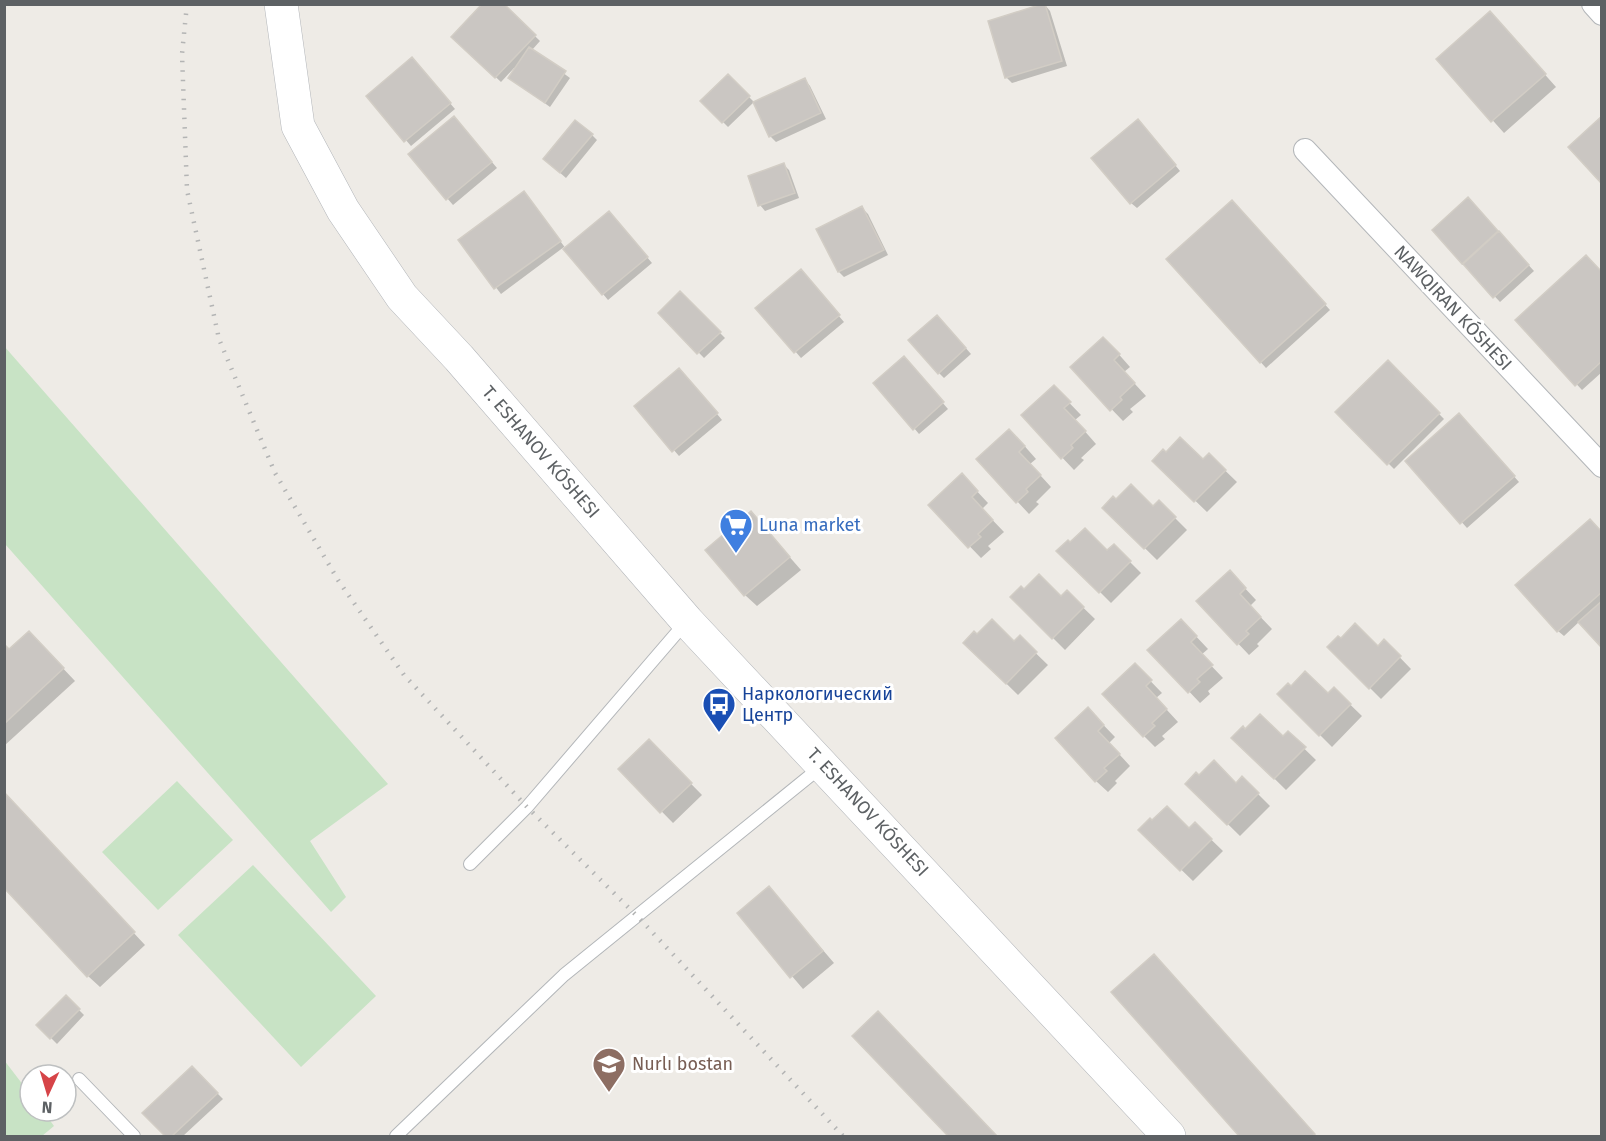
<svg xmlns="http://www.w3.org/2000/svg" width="1606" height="1141" viewBox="0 0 1606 1141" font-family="'Fira Sans',sans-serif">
<rect width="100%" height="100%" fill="#eeebe6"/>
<path fill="#c8e3c5" d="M4,346l384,438 -78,57 36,56 -15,15 -326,-368z
M177,781l56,59 -75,70 -56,-58z
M253,865l123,131 -75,71 -123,-132z
M4,1060l26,34v17h13l11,15 -12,10h-37z"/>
<path fill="#0003" d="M502,4l38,37 -8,9 38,28 -20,29 -40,-29 6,-9 -2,-1 -13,14 -48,-45z
M1045,5l5,6 17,55 -55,17 -6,-6z
M1501,25l55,62 -52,46 -66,-74z
M417,65l38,44 -44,37 -43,-50z
M728,76l26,26 -26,25 -26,-26z
M805,80l5,6 16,33 -50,23 -5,-5 -16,-34z
M459,123l38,45 -44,37 -43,-50z
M1143,126l37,45 -43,37 -6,-5z
M592,135l5,5 -31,38 -16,-14z
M784,165l5,5 10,28 -34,13 -5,-6z
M530,199l36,50 48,-31 38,45 -44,37 -44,-53 -63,47 -41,-54z
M1474,205l60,66 -34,31 -66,-71z
M862,208l6,6 20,41 -44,22 -5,-5z
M1238,208l92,102 -64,58 -98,-109z
M1602,273v99l-20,18 -65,-70z
M806,277l38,45 -43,36 -43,-50z
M680,293l45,45 -21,20 -44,-45z
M943,322l28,32 -27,24 -5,-5z
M1115,350l15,17 -6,5 22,24 -16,13 3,3 -10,9 -51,-53z
M1388,362l56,57 -50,50 -57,-57z
M909,364l39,45 -29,25 -5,-6z
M685,375l37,45 -43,36 -43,-50z
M1054,387l27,28 -6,5 21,24 -15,14 3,2 -10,10 -51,-54z
M1464,420l55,62 -52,46 -60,-67z
M1021,442l15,17 -6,5 21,23 -15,15 3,2 -10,10 -51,-55z
M1166,454l37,7 6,-6 28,27 -30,30 -53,-51z
M973,487l15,16 -6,6 22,23 -16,14 3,3 -10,9 -51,-53z
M1159,502l28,28 -30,30 -53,-52h49z
M751,513l50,57 -44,36 -12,-11z
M1602,533v113l-22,-25 -16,15 -6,-5z
M1114,546l27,27 -30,30 -52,-52 48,1z
M1241,584l15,16 -6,6 22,23 -15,15 2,2 -10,9 -51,-54z
M1024,591l37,7 6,-6 28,27 -30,31 -53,-53z
M1192,632l16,17 -7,6 22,23 -15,13 2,3 -10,9 -50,-53z
M977,636l37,7 6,-5 28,27 -30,30 -53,-52z
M1384,641l27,28 -30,30 -52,-52 49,1z
M41,645l34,36 -71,65v-100l5,5z
M1135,665l27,28 -6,5 22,24 -16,14 3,3 -10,8 -11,-11z
M1291,688l37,7 6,-6 28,27 -30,31 -53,-53z
M1088,709l27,28 -6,6 21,23 -15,15 2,2 -9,9 -12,-11z
M1288,733l28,27 -30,30 -53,-52 50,1z
M649,741l53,54 -29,28 -53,-54z
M1199,777l37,8 6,-7 28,28 -30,30 -53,-52z
M4,794l141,151 -45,42 -12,-11z
M1195,824l28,27 -30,30 -53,-51h49z
M780,900l54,63 -31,26 -64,-75z
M1159,961l157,175h-75l-128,-144z
M66,997l18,18 -27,29 -19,-19z
M889,1025l107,111h-46l-96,-100z
M192,1068l31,31 -40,37h-16l-23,-23z"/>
<path fill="#cac6c2" stroke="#d2cdc5" stroke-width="1.5" d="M482,4h22l32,31 -41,43 -44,-41z
M1042,4h3l17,57 -57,17 -17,-57z
M1490,11l56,63 -55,48 -55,-63z
M529,47l37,24 -21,32 -37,-25z
M412,57l39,46 -47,39 -38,-46z
M728,74l22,22 -28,27 -22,-22z
M805,78l16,35 -52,24 -16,-35z
M454,116l38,46 -46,38 -38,-46z
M1602,116v68l-34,-37z
M1138,119l38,46 -46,39 -39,-46z
M575,120l18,14 -33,39 -17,-14z
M784,163l11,30 -37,13 -10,-30z
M524,191l37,50 -67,48 -36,-49z
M1468,197l30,34 -36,33 -30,-34z
M1232,200l94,104 -66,59 -94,-104z
M862,206l22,44 -46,22 -22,-43z
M609,211l39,46 -46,38 -39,-46z
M1499,231l30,34 -36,33 -30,-34z
M1586,255l16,17v89l-27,25 -60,-66z
M801,269l39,46 -46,38 -39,-45z
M680,291l41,41 -24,22 -39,-41z
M937,315l29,33 -28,26 -30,-34z
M1103,337l17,17 -6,6 21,23 -15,14 2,3 -12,11 -40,-44z
M904,356l40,46 -31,28 -40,-47z
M1388,360l52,53 -53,52 -52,-53z
M679,368l39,45 -46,39 -38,-46z
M1054,385l17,17 -7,6 22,23 -15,14 2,3 -12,11 -40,-44z
M1459,413l56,63 -55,48 -55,-63z
M1009,429l16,17 -6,6 22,23 -15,14 2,3 -12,11 -40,-44z
M1180,437l23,22 6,-6 17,17 -32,32 -42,-41 11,-12 3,3z
M962,473l16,18 -6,6 21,23 -15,14 3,3 -13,11 -40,-43z
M1131,484l22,22 6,-6 17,17 -32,32 -42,-41 11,-12 3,3z
M751,511l39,46 -46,39 -39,-46z
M1590,519l12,13v60l-45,40 -42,-47z
M1085,528l22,22 7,-6 17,17 -32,32 -43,-42 12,-11 2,2z
M1230,570l16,18 -6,6 21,23 -15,14 3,3 -12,11 -41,-44z
M1039,574l22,22 6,-6 17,17 -32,32 -42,-42 11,-11 3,3z
M1602,601v47l-24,-26z
M992,619l22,22 6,-6 17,17 -31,32 -43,-41 11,-12 3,3z
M1181,619l16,17 -6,6 22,23 -16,14 3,3 -12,11 -41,-43z
M1355,623l23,23 6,-7 17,17 -32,33 -42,-42 11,-11 3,2z
M29,631l35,37 -60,56v-80l5,5z
M1135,663l17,17 -6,6 21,23 -15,14 3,3 -12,11 -41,-43z
M1305,671l23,22 6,-6 17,17 -32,32 -42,-42 11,-11 3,3z
M1088,707l16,18 -6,6 22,23 -16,14 3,3 -12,11 -40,-44z
M1260,714l23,22 5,-5 18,16 -32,32 -43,-41 12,-12 2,3z
M649,739l43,44 -32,30 -42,-44z
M1214,760l22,23 6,-7 17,17 -32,32 -42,-41 11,-12 3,3z
M4,792l131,140 -48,45 -83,-89z
M1167,806l22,22 6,-6 17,17 -32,32 -42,-41 12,-12 2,2z
M769,886l54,65 -33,27 -53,-65z
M1154,954l161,180 -3,2h-73l-128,-144z
M66,995l14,14 -30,30 -14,-14z
M878,1011l119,125h-49l-96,-100z
M192,1066l26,27 -46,43h-7l-23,-23z"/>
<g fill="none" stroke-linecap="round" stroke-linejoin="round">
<defs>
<path id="lane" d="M470,864l57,-57 159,-185
M79,1079l55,57
M396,1136l168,-161 258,-209"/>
<path id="street" d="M1593,4l9,10
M1305,150l297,316"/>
<path id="secondary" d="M281,4l17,122 45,84 59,87 57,61 228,263 482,515"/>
</defs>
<use href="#lane" stroke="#b3b6b9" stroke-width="14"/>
<use href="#street" stroke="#b3b6b9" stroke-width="24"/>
<use href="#secondary" stroke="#b2b5b9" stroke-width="34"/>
<use href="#lane" stroke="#fff" stroke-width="12"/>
<use href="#street" stroke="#fff" stroke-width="22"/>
<use href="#secondary" stroke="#fff" stroke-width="33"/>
<path stroke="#b3b4b4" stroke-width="4.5" stroke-dasharray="1.5 8" stroke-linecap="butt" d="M187,4l-5,50 5,136 32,149 56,134 63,107 66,95 123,132 111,110 205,219"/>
</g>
<defs>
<symbol id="supermarket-pin" viewBox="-11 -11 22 30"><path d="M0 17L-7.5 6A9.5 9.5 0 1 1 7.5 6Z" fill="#3f7fe0" stroke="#fff"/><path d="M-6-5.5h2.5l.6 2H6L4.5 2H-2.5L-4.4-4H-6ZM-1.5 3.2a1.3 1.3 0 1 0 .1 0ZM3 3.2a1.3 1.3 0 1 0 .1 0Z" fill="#fff"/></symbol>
<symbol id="bus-pin" viewBox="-11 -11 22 30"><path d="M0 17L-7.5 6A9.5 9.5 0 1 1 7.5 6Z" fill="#1a4fb4" stroke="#fff"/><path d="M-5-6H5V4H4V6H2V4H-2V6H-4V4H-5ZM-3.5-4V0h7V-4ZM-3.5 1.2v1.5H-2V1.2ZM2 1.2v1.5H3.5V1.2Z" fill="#fff"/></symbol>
<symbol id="school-pin" viewBox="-11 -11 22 30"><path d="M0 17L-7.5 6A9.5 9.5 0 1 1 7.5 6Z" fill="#8d6e63" stroke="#fff"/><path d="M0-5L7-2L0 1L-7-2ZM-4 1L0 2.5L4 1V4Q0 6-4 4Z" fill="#fff"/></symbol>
</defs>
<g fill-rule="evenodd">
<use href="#supermarket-pin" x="717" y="506" width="38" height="52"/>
<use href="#bus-pin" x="700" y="685" width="38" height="52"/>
<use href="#school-pin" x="590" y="1045" width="38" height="52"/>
</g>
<g text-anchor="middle" stroke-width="6" stroke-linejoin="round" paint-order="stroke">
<g font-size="18" fill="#5d6164" stroke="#fff">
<text transform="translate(1453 308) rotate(47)" y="6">NAWQIRAN KÓSHESI</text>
<text transform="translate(541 452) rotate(49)" y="6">T. ESHANOV KÓSHESI</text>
<text transform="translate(868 812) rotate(47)" y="6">T. ESHANOV KÓSHESI</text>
</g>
<g font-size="18" fill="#366cbe" stroke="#fff" text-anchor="start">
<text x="759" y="531">Luna market</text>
</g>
<g font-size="18" fill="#164399" stroke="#fff" text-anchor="start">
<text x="742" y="700">Наркологический<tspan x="742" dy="21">Центр</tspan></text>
</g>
<g font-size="18" fill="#785e54" stroke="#fff" text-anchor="start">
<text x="632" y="1070">Nurlı bostan</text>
</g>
</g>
<rect width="1606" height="1141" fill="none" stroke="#5d6164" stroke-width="12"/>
<g transform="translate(48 1093) rotate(184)"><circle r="28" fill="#ffffff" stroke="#bec0c1" stroke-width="1.5"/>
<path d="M0-4.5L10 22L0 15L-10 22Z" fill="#d64448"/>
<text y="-9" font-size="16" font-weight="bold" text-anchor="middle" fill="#5d6164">N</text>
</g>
</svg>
